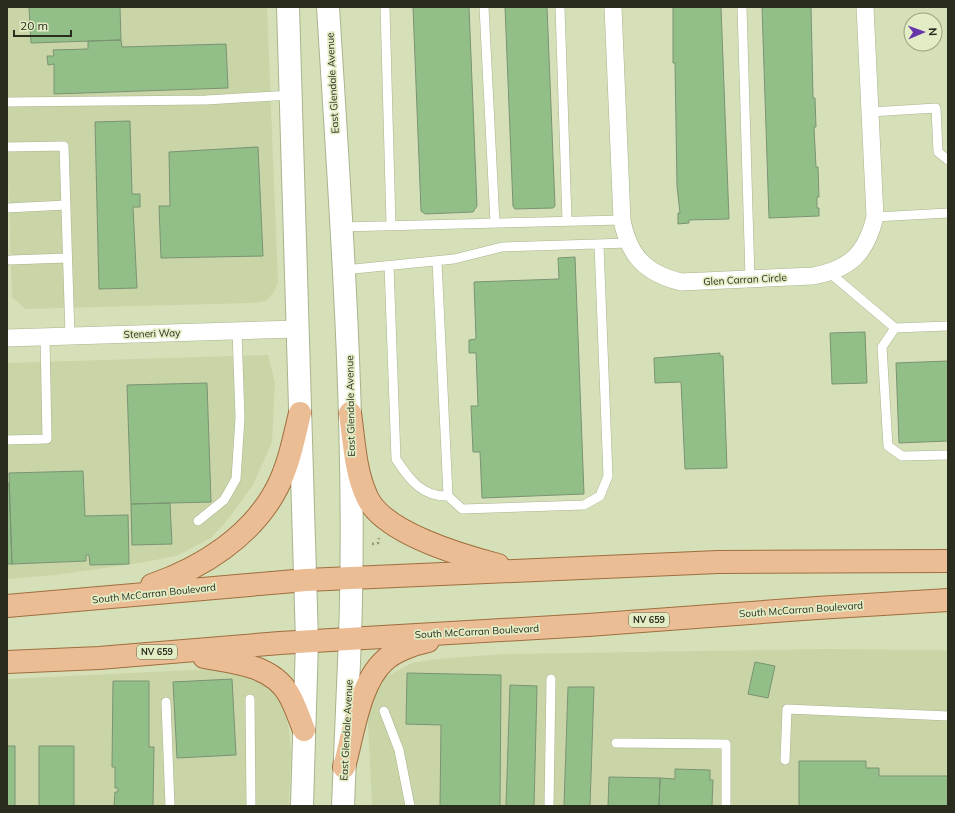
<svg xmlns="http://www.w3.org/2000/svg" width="955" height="813" viewBox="0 0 955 813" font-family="Mulish,sans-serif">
<rect width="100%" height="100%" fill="#d6e0b8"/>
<path fill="#c9d5a6" d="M7,7h260l11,275 -4,10 -8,9 -14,2 -227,6 -13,-12 -5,-146z
M268,355l7,28 -3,59 -19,43 -24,33 -18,20 -35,18 -36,7 -84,12 -49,4v-216z
M825,649l123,1v156h-576l-4,-85 2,-17 14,-26 28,-15 24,-4 69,-5z
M213,669l41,7 24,19 7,16 4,19 2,22 -2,54h-282v-127z"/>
<path fill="#92bf87" stroke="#7a9374" d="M29,7h91l1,33 -90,3z
M413,7h56l8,199 -4,6 -48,2 -4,-3z
M505,7h42l8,199 -2,2 -38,1 -2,-3z
M673,7h48l8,212 -40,1v3l-11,1v-11h2l-3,-27 -2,-123h-2z
M762,7h49l2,91h2l1,29h-2l2,40h2l1,30h-2v11h2v8l-50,2z
M121,40l1,7 104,-3 2,44 -174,6v-30l-6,1 -1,-9h7l-1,-6 35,-1v-8z
M130,121l2,73h8v13h-7l4,81 -38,1 -4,-167z
M258,147l5,109 -102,2 -2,-52h11l-1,-54z
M575,257l9,237 -102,4 -2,-46h-7l-2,-46h7l-2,-53h-7v-13l7,-1 -2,-57 85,-3 -1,-21z
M865,332l2,51 -35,1 -2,-51z
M720,353v3h3l4,112 -42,1 -4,-87 -26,1 -1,-25z
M948,361v80l-49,2 -3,-80z
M207,383l4,119 -80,2 -4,-119z
M83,471l2,45 43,-1 1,49 -39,1 -1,-10h-3v6l-74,3 -3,-91z
M7,483h2l3,81h-5z
M170,503l2,41 -40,1 -1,-41z
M755,662l20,4 -7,32 -20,-4z
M407,673l94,2 -1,131h-60l1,-81 -35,-1z
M232,679l4,76 -59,3 -4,-76z
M113,681h36v66h5l-1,59h-39l1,-14h3v-4h-3v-21h-3z
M510,685l27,1 -3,120h-28z
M568,687h26l-4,119h-26z
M7,746h8v60h-8z
M39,746h35v60h-35z
M799,761h67v7h13v8h69v30h-149z
M675,769l35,1v10h3l-1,26h-53l1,-28 15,1z
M609,777l51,1 -1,28h-51z"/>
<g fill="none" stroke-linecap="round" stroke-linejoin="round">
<defs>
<path id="service" d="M385,7l6,218
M484,7l11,216
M560,7l7,214
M742,7l8,271
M7,102l199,-2 85,-5
M870,112l66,-4 2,44 10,8
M7,147l57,-1 6,190
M7,208l59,-3
M875,217l73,-4
M341,227l281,-7
M10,260l57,-2
M389,266l7,193c13,20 26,38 52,37l-11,-235
M344,270l110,-11 48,-12 127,-4
M830,273l65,55
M948,326l-53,2 -13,19 6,99 14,10 46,-1
M7,440l40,-1 -2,-102
M448,496l14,13 122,-4 16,-9 8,-20 -9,-231
M198,521l26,-21 12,-21 4,-61 -3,-87
M250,699l1,107
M166,702l4,104
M384,711l15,39 11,56
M616,743l110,1v62
M785,760l2,-51 161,7
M549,806l2,-127"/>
<path id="minor" d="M613,7l9,213c7,36 23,53 59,62l132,-6c38,-7 53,-23 62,-59l-10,-210
M7,338l291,-9"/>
<path id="tertiary" d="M302,806l5,-165
M343,806l7,-168"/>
<path id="secondary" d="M288,7l19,634
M328,7c13,210 29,421 22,631"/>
<path id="primary" d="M350,413c4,28 5,59 17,84 16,36 96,59 131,68
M152,585c50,-17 100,-49 125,-97 12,-23 17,-50 23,-75
M7,606l299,-26 412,-18 230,-1
M204,657c29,5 67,8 84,36 7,11 11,25 16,37
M7,662l92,-4 181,-15 308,-18 229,-17 131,-8
M344,767c9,-32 15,-83 40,-106 10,-10 30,-17 44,-20"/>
</defs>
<use href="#service" stroke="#a9b38d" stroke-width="10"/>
<use href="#minor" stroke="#a9b38d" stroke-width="18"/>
<use href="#tertiary" stroke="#a9b38d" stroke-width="24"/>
<use href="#secondary" stroke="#a9b38d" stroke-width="24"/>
<use href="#primary" stroke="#9f6e3e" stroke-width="24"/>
<path stroke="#909779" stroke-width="2.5" stroke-dasharray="2 3" stroke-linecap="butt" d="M372,544l6,-1 1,-5"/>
<use href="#service" stroke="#fff" stroke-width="9"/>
<use href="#minor" stroke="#fff" stroke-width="17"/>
<use href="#tertiary" stroke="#fff" stroke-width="22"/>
<use href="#secondary" stroke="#fff" stroke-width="22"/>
<use href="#primary" stroke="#ebbd95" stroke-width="22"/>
</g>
<g text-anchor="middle" stroke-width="3.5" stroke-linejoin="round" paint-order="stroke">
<g fill="#e3edc5" stroke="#626750" stroke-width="1">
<rect x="629" y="613" width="40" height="14" rx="3"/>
<rect x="137" y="645" width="40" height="14" rx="3"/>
</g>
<g font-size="9" font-weight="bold" fill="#2a2d1e">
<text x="649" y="623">NV 659</text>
<text x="157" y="655">NV 659</text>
</g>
<g font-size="10" fill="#2a2d1e" stroke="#e3edc5">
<text transform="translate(332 83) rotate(-93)" y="4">East Glendale Avenue</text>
<text transform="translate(745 279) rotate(-3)" y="4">Glen Carran Circle</text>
<text transform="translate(152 333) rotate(-2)" y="4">Steneri Way</text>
<text transform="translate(350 406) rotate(-91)" y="4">East Glendale Avenue</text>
<text transform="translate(154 593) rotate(-6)" y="4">South McCarran Boulevard</text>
<text transform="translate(801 609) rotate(-4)" y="4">South McCarran Boulevard</text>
<text transform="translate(477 631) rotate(-3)" y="4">South McCarran Boulevard</text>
<text transform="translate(346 730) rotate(-87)" y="4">East Glendale Avenue</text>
</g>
</g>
<rect width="955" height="813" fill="none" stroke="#2a2d1e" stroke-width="16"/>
<g transform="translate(923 32) rotate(88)"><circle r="19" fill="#e3edc5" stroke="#99a082"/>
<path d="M0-3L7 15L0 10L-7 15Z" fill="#6834aa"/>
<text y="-6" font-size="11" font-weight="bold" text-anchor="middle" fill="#2a2d1e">N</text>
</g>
<path d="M14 30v6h57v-6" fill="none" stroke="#2a2d1e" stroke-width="2"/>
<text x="20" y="30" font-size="12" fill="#2a2d1e" stroke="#e3edc5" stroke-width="3" paint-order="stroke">20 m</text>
</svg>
